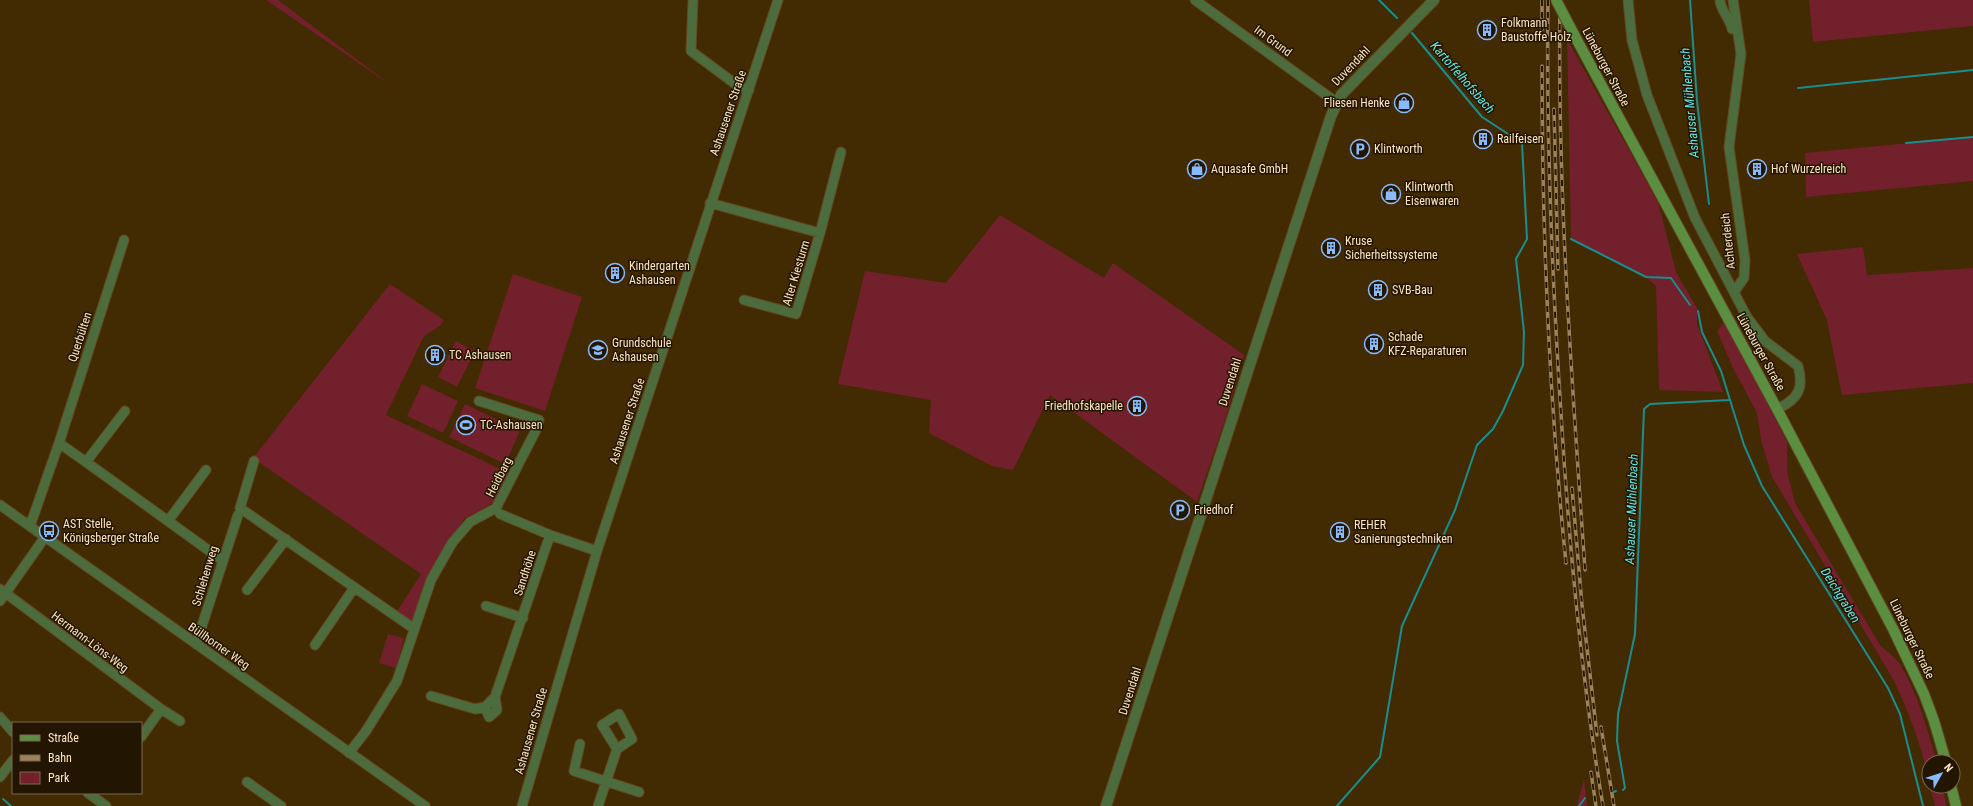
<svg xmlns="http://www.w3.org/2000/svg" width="1973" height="806" viewBox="0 0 1973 806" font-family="'Roboto Condensed',sans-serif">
<rect width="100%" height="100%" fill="#422a02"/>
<path fill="#72202c" d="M266,0h12l114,86z
M1809,0h164v26l-160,16z
M1567,39l91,163 18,70 21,36v16l26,68 -64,-2 -3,-104 -10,-9 -75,-38z
M1973,137v44l-167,16 -1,-44z
M1000,215l104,63 9,-15 131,92 -18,62 -29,85 -147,-107 -37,75 -21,-4 -63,-33 2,-33 -93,-16 27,-113 81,12z
M1863,247l4,28 106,-7v115l-131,12 -15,-75 -30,-66z
M513,274l69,23 -37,114 -70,-23z
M390,284l54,36 -4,6 -16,10 -38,79 123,58 -15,29 -30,17 -35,60 -16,42 -2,1 -15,-9 25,-39 -168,-116z
M1725,321l62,121v29l8,32 85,142c6,6 15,12 20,19 18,29 27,65 37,98h-8v19c-8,-36 -20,-69 -36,-102l-121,-202 -11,-37 -4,-27 -23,-43 -17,-39z
M456,341l19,10 -18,36 -19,-10z
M422,384l36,17 -15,32 -36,-17z
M465,404l55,27 -15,33 -56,-27z
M388,634l16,4 -8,30 -17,-5z
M1584,779l3,27h-11l1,-1z
M1930,786h13l3,20h-11z"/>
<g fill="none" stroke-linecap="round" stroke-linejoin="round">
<path stroke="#1a8e8e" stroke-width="2" d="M1379,0l18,18
M1690,0l7,101 12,103
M1798,88l175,-18
M1906,143l67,-6
M1571,239l75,38 25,1 19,27
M1698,311l4,21 19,39 23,74 18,41 126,202 12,26 23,92
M1623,790l2,-2 -8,-47 1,-27 17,-80 9,-225 6,-5 79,-4
M1614,792l2,-1
M3,799l8,7
M1337,806l43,-49 22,-131 53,-116 22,-65 16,-16 10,-18 20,-46 1,-33 -8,-73 11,-20 -5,-96 -40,-26 -70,-84
M1579,806l6,-8"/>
<defs>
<path id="minor" d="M693,0l-2,51 47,35 11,4
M1195,0l141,102
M1628,0l4,40 15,55 48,123 52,99 18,24 33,25c6,22 1,33 -21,43
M1720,0c0,10 10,18 12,29
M1733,0l8,54 -12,93 16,113 -1,18 -10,14
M710,203l110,30 21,-81
M744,300l52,14 24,-81
M59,443l27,19 39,-51
M254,461l-14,47 173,120
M86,462l82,59
M206,470l-38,51 54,39
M0,505l425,301
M500,514l50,21 47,16
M30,526l29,-83 65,-203
M0,589l161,120 19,12
M247,590l39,-51
M0,601l45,-64
M486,606l37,12
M196,644l42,-129
M315,645l39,-57
M431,696l44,13 10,-2 10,-10 55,-162
M485,707l4,10 8,-7 -2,-13
M0,717l13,15
M141,737l20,-28
M580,744l-6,27 65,21
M349,753l17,-22 31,-50 34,-101 21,-37 18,-21 26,-14 40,-78 3,-10 -60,-19
M0,777l13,-17
M247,782l34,24
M88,793l18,13
M522,806l75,-255 181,-551
M598,806l19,-57 15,-10 -13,-25 -17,11 15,24"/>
<path id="tertiary" d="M1106,806l225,-690 10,-21 93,-95"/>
<path id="secondary" d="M1578,42l199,367 116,220 31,65 10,27 12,41
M1951,786l5,20"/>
</defs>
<use href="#minor" stroke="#604821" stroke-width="11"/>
<use href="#tertiary" stroke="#604821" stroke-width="12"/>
<use href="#secondary" stroke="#604821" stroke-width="12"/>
<use href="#minor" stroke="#4d6c3d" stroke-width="9"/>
<use href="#tertiary" stroke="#4d6c3d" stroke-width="10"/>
<use href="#secondary" stroke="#5c8e41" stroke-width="10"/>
<defs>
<path id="rail" d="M1548,0c-2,138 4,276 13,414 8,131 20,262 42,392
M1560,0c-3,190 12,380 25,570
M1542,30v-30
M1542,66c0,166 7,332 24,497
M1554,109l4,160
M1572,488l10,117 15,130
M1601,727l13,79
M1591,772l5,34"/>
</defs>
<use href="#rail" stroke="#9b825d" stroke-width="3.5"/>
<use href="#rail" stroke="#221501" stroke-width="2" stroke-dasharray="6" stroke-linecap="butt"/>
<defs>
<path id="secondary-bridge" d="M1556,0l22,42"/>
</defs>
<use href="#secondary-bridge" stroke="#604821" stroke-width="12" stroke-linecap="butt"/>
<use href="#secondary-bridge" stroke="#5c8e41" stroke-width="10"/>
</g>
<defs>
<symbol id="building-ring" viewBox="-11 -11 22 22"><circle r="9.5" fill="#221501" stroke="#89bafc" stroke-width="1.5"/><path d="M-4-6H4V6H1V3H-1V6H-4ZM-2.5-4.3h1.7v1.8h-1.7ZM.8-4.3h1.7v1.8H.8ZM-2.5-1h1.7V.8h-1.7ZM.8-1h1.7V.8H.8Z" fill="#89bafc"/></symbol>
<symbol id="shop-ring" viewBox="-11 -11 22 22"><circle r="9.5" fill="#221501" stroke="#89bafc" stroke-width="1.5"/><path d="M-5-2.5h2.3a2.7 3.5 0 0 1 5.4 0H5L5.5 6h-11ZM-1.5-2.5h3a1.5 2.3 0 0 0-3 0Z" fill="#89bafc"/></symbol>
<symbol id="parking-ring" viewBox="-11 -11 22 22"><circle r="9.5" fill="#221501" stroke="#89bafc" stroke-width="1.5"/><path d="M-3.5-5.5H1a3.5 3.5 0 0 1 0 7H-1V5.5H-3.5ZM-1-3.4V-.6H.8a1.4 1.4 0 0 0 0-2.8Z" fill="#89bafc"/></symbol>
<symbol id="school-ring" viewBox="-11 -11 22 22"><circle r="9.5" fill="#221501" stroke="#89bafc" stroke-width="1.5"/><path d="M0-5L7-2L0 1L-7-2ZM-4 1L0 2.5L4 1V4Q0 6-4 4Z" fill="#89bafc"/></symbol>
<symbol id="stadium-ring" viewBox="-11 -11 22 22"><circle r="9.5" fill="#221501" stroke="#89bafc" stroke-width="1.5"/><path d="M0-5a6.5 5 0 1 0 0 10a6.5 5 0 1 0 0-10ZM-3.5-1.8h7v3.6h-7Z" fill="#89bafc"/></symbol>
<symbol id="bus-ring" viewBox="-11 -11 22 22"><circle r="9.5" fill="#221501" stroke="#89bafc" stroke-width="1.5"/><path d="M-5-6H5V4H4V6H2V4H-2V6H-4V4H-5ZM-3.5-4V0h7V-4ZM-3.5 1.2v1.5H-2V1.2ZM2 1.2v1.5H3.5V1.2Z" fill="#89bafc"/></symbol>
</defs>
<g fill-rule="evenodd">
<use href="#building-ring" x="1476" y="19" width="22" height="22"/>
<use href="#shop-ring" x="1393" y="92" width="22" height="22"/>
<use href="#building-ring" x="1472" y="128" width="22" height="22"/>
<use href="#parking-ring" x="1349" y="138" width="22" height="22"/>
<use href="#shop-ring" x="1186" y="158" width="22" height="22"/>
<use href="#building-ring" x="1746" y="158" width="22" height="22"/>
<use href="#shop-ring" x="1380" y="183" width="22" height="22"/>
<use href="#building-ring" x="1320" y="237" width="22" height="22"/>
<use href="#building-ring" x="604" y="262" width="22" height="22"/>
<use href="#building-ring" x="1367" y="279" width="22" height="22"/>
<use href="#building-ring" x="1363" y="333" width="22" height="22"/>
<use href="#school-ring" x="587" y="339" width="22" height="22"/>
<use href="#building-ring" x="424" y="344" width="22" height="22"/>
<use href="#building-ring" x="1126" y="395" width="22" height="22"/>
<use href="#stadium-ring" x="455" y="414" width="22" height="22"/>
<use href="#parking-ring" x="1169" y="499" width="22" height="22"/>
<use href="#bus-ring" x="38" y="520" width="22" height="22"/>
<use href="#building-ring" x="1329" y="521" width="22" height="22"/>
</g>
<g text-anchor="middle" stroke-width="3" stroke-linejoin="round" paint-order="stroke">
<g font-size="12" fill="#fee5c3" stroke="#221501" text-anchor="start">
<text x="1501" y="27">Folkmann<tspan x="1501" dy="14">Baustoffe Holz</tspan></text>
<text x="1390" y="107" text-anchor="end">Fliesen Henke</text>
<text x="1497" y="143">Railfeisen</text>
<text x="1374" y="153">Klintworth</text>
<text x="1211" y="173">Aquasafe GmbH</text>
<text x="1771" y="173">Hof Wurzelreich</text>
<text x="1405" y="191">Klintworth<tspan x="1405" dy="14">Eisenwaren</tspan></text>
<text x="1345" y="245">Kruse<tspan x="1345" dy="14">Sicherheitssysteme</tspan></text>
<text x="629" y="270">Kindergarten<tspan x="629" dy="14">Ashausen</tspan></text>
<text x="1392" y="294">SVB-Bau</text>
<text x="1388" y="341">Schade<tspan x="1388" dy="14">KFZ-Reparaturen</tspan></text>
<text x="612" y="347">Grundschule<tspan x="612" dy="14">Ashausen</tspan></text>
<text x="449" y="359">TC Ashausen</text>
<text x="1123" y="410" text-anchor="end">Friedhofskapelle</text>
<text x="480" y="429">TC-Ashausen</text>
<text x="1194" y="514">Friedhof</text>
<text x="63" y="528">AST Stelle,<tspan x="63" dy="14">Königsberger Straße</tspan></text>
<text x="1354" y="529">REHER<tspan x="1354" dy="14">Sanierungstechniken</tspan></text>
</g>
<g font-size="12" fill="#fee5c3" stroke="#221501">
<text transform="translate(1273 41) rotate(36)" y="4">Im Grund</text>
<text transform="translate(1351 66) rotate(-46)" y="4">Duvendahl</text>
<text transform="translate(1606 67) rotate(62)" y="4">Lüneburger Straße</text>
<text transform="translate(728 113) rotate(-71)" y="4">Ashausener Straße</text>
<text transform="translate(1728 241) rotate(-96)" y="4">Achterdeich</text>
<text transform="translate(796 273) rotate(-73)" y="4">Alter Kiesturm</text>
<text transform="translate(80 337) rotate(-72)" y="4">Querbülten</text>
<text transform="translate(1761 352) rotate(61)" y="4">Lüneburger Straße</text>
<text transform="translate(1230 382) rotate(-72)" y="4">Duvendahl</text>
<text transform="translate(627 421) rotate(-72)" y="4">Ashausener Straße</text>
<text transform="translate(499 477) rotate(-63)" y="4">Heidbarg</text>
<text transform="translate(525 573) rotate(-72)" y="4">Sandhöhe</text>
<text transform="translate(205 576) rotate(-73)" y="4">Schlehenweg</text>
<text transform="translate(1912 639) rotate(64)" y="4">Lüneburger Straße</text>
<text transform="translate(90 642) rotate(37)" y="4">Hermann-Löns-Weg</text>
<text transform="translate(219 646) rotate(35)" y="4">Büllhorner Weg</text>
<text transform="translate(1130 691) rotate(-72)" y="4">Duvendahl</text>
<text transform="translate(531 731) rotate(-74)" y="4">Ashausener Straße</text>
</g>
<g font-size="13" font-style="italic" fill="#5ee8e9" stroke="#221501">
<text transform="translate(1463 77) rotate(49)" y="5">Kartoffelhofsbach</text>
<text transform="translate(1689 103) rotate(-95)" y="5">Ashauser Mühlenbach</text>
<text transform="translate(1631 509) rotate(-88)" y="5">Ashauser Mühlenbach</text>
<text transform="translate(1841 595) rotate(58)" y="5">Deichgraben</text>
</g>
</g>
<rect x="12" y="722" width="130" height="72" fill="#221501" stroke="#7a684f"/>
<rect x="20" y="735" width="20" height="6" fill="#5c8e41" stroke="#7a684f"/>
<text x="48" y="742" font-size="12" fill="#fee5c3">Straße</text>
<rect x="20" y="755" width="20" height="6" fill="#9b825d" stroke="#7a684f"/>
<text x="48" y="762" font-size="12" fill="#fee5c3">Bahn</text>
<rect x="20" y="772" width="20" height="12" fill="#72202c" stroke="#7a684f"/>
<text x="48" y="782" font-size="12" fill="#fee5c3">Park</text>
<g transform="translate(1941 774) rotate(51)"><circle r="19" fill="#221501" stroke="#7a684f"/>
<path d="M0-3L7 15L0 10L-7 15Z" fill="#89bafc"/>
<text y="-6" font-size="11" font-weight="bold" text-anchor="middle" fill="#fee5c3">N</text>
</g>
</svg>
